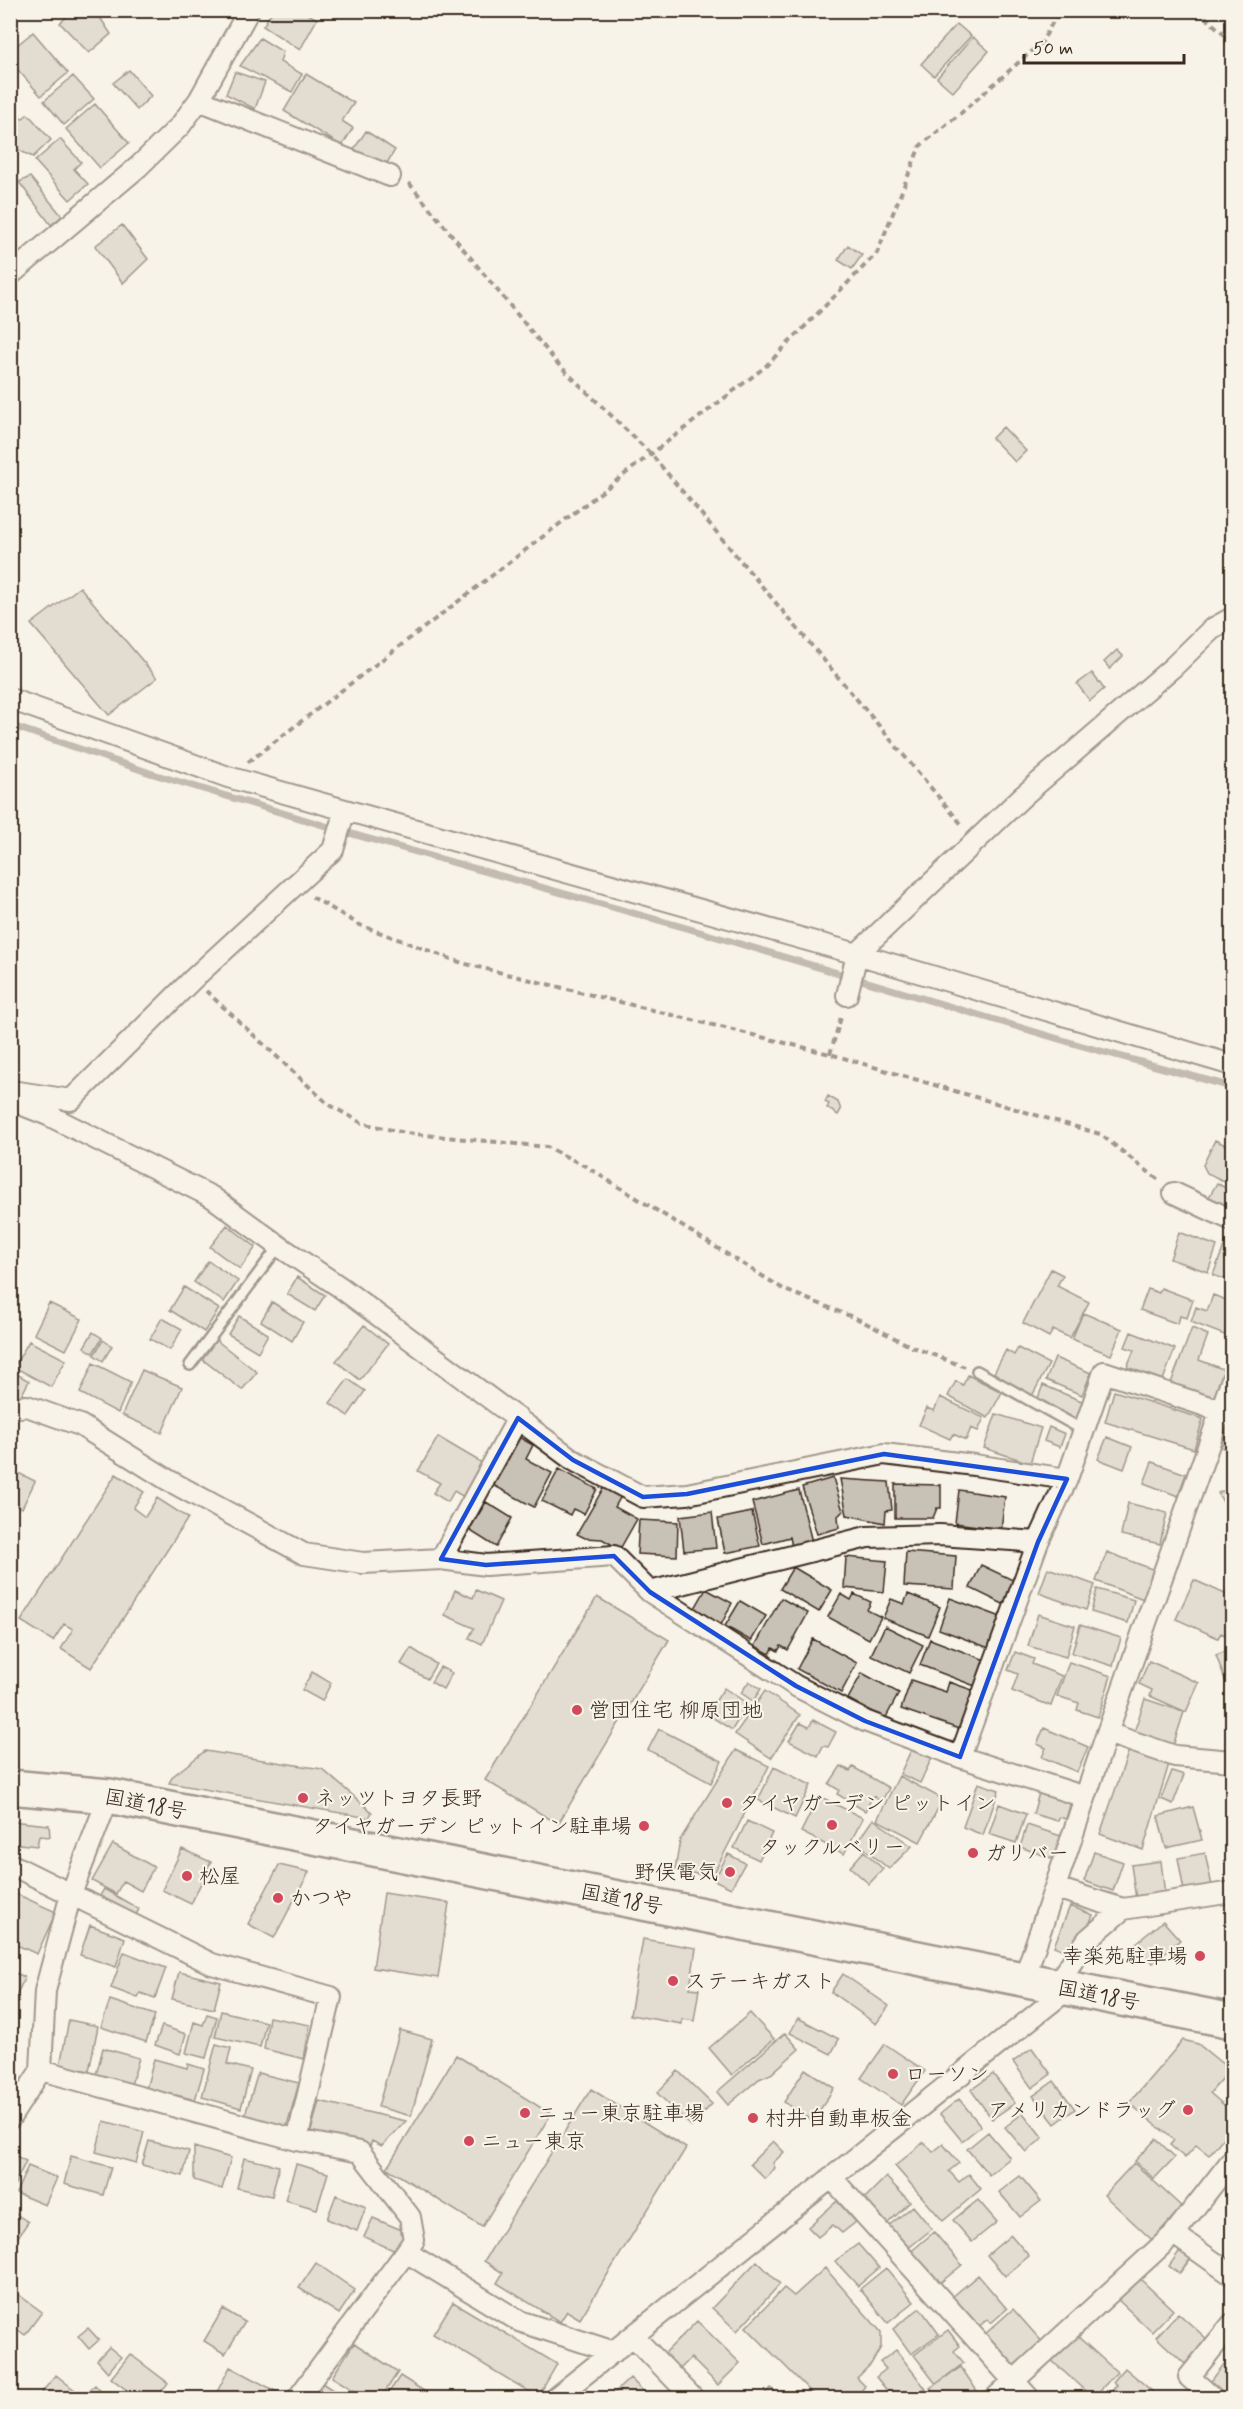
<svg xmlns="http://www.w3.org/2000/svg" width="1243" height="2409" viewBox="0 0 1243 2409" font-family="Mynerve,'Klee One',sans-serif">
<rect width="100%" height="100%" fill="#f7f3e8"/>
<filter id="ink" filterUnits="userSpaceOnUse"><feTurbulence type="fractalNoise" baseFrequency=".0167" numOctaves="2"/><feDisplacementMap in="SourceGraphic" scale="12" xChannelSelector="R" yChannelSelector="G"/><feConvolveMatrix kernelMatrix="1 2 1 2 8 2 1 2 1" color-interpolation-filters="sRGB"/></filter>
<g filter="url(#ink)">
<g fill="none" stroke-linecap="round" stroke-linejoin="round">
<path stroke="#84786c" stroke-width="7" d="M10,725l140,48 209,63 331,93 389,116 153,42"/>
</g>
<path fill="#c8c1b6" stroke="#3b2a1e" stroke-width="1.5" d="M74,10h37l-10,9 10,15 -22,19 -29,-30z
M273,10h28l16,9 -17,31 -37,-24z
M957,24l14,12 -37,40 -13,-12z
M33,32l35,41 -27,23 -31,-35v-10z
M973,37l16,14 -36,41 -16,-14z
M260,38l23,14 -3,10 22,12 -10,18 -52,-26z
M129,70l22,26 -14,14 -24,-27z
M235,72l30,10 -10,27 -29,-15z
M306,74l48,29 -12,18 11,7 -11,18 -58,-35z
M73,76l21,23 -30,26 -20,-24z
M95,104l34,39 -29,25 -34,-39z
M14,107l8,12 6,-5 23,26 -18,17 -23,-11v-37z
M366,131l29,19 -11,18 -30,-19z
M60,139l21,23 -7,7 14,15 -18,16 -35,-39z
M30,177l32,39 -11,9 -32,-43z
M122,225l26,34 -25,24 -28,-37z
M848,245l14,10 -10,14 -14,-9z
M1003,427l23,24 -11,11 -23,-24z
M80,587l77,91 -48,37 -78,-91z
M1117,650l6,6 -13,13 -6,-7z
M1092,673l12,16 -14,12 -13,-17z
M828,1096l10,6 3,8 -3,5 -11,-7 2,-4 -4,-2z
M1215,1140l17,8v37l-25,-12 -4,-8z
M1217,1183l15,9v10l-3,6 -20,-11z
M227,1225l29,22 -16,22 -30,-22z
M1179,1232l38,14 -9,26 -38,-13z
M1226,1241l6,3v38l-19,-7z
M208,1261l30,20 -14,21 -30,-20z
M1051,1269l12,6 -6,11 32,16 -19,36 -17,-8 -4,7 -26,-14z
M297,1277l28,18 -10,16 -28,-17z
M184,1287l35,22 -15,23 -34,-22z
M1161,1288l32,12 -6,18 -7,-2 -2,8 -38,-14 8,-21 11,4z
M1213,1295l19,7v36l-41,-16 5,-15 11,4z
M272,1302l31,20 -11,19 -31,-20z
M49,1303l33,16 -16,31 -32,-16z
M1083,1313l39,16 -11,26 -39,-16z
M239,1316l29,18 -10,18 -30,-18z
M162,1318l20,11 -12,21 -20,-11z
M364,1325l24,19 -28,36 -24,-19z
M1192,1328l16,7 -9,25 29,11 -11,30 -46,-18z
M93,1332l9,6 -9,15 -9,-6z
M1131,1332l44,17 -12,31 -36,-13 7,-17 -9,-3z
M103,1340l9,6 -9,15 -9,-6z
M216,1340l41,32 -15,18 -40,-31z
M29,1341l37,19 -15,27 -37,-20z
M1018,1348l31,16 -17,32 -31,-16 1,-2 -8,-5 12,-23 8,5z
M1055,1358l36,15 -9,22 -36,-15z
M93,1363l38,19 -13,31 -38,-20z
M142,1370l40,17 -20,46 -40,-18z
M15,1373l14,8 -9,17 -10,-6v-11z
M968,1375l34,17 -14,26 -40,-22 8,-15 7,4z
M348,1379l17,12 -17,25 -18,-13z
M1043,1385l41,17 -7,18 -41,-17z
M1114,1391l89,28 -9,30 -89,-27z
M940,1397l44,21 -6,13 -7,-3 -5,12 -13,-6 -3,5 -31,-14 8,-17 7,3z
M996,1414l45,14 -11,35 -46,-15z
M1232,1419v33l-11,-5z
M1049,1427l16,7 -5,13 -16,-6z
M517,1436l16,9 -7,14 26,14 -18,34 -43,-23z
M438,1437l46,27 -20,33 -10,-6 -6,11 -15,-9 7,-10 -22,-12z
M1107,1437l25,10 -8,22 -26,-10z
M1152,1462l34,12 -8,22 -34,-13z
M10,1469l25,12 -13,27 -12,-5z
M559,1469l38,20 -13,25 -11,-5 -3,6 -28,-14z
M116,1474l28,18 -11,16 12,9 12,-19 31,20 -97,150 -30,-19 12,-20 -9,-5 -11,17 -32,-20z
M833,1478l10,33 -5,5 1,12 -22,6 -15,-47z
M840,1479l49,3 3,28 -6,1 -1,12 -38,-8z
M895,1484l46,1v23h-4l-4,10h-38z
M604,1487l17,9 -6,11 22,12 -17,30 -18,-10 -17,-1 -8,-4z
M1232,1487v18l-2,-6 -7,3 -5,-9z
M799,1490l13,52 -20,5 -2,-10 -27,7 -11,-42z
M959,1490l46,7 -4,32 -46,-6z
M486,1502l26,16 -16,29 -27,-17z
M1128,1503l39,10 -7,31 -39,-9z
M712,1512l4,36 -32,3 -4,-35z
M752,1512l8,34 -35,7 -7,-34z
M639,1520l39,2 -1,34 -40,-2z
M906,1552l50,4 -2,33 -50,-3z
M1107,1552l50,19 -11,29 -50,-19z
M846,1557l41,4 -3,31 -40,-4z
M981,1565l36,17 -12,23 -35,-17z
M793,1567l39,23 -13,22 -39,-23z
M1048,1568l47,17 -9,25 -47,-17z
M1194,1580l38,17v27l-5,12 -6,-3 -3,5 -42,-19z
M706,1589l26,14 -11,22 -27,-15z
M1097,1589l37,11 -6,23 -37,-11z
M455,1590l18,8 3,-8 25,11 -19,43 -13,-6 5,-10 -29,-13z
M841,1594l10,6 3,-6 17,8 -4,8 14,7 -12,22 -41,-22z
M908,1594l32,13 -12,29 -45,-18 8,-19 13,5z
M597,1597l72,43 -111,184 -73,-44z
M781,1598l27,15 -20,37 -7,-4 -3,5 -5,-3 -3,6 -15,-8z
M950,1598l51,19 -12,31 -50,-19z
M740,1601l26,15 -15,25 -26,-15z
M1038,1614l37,12 -9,31 -38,-11z
M1080,1625l41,13 -8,28 -41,-13z
M885,1626l38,19 -14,28 -38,-18z
M813,1639l44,24 -16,30 -44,-24z
M930,1639l55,21 -10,26 -55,-21z
M411,1648l25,16 -9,15 -26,-15z
M1232,1649v45h-2l-14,-39z
M1015,1652l19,7 -2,5 30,12 -11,30 -39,-15 6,-17 -10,-4z
M1149,1661l50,22 -13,29 -36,-16 2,-6 -13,-6z
M1069,1662l42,14 -13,41 -21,-7 2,-7 -22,-7z
M440,1667l12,6 -9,16 -12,-7z
M312,1672l19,11 -9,18 -20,-11z
M862,1673l37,20 -14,26 -37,-20z
M911,1680l35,12 3,-10 26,9 -13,39 -61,-21z
M749,1681l12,8 -8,12 -12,-8z
M724,1688l24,16 -16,26 -25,-16z
M765,1691l35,24 -29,43 -36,-24z
M1145,1699l39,13 -11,34 -39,-14z
M813,1720l23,12 -8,15 -5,-1 -5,10 -29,-15 11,-18 9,4z
M1044,1728l44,19 -11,25 -35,-15 4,-9 -9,-4z
M659,1729l63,32 -11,22 -63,-33z
M914,1744l20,9 -14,30 -20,-9z
M736,1750l33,16 -57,111 -37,-7 5,-30z
M1129,1750l40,14 -26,86 -43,-16z
M205,1751l117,18 50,43 -3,6 -200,-35 4,-7z
M841,1766l9,5 3,-4 36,21 -8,14 -8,-6 -8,15 -28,-17 2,-4 -10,-6z
M774,1767l37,18 -16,33 -37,-18z
M1172,1771l12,4 -11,29 -12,-5z
M899,1776l44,23 -23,43 -43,-22z
M978,1783l21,7 -16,45 -20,-8z
M1039,1793l32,9 -5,17 -7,-2 -1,4 -25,-7z
M819,1796l44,22 -19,36 -43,-22z
M999,1804l27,10 -10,29 -27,-9z
M1193,1807l9,33 -36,8 -8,-32z
M873,1819l39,27 -23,23 -32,-27z
M10,1821l39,4 1,12 -11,-1 -2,10 -27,-3z
M747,1821l25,12 -13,27 -25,-12z
M1027,1825l34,11 -7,23 -34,-12z
M113,1844l41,23 -13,24 -18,-10 -7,13 -24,-13z
M182,1849l29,13 -20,42 -29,-14z
M864,1851l19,18 -14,15 -19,-17z
M1094,1852l29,10 -10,29 -29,-10z
M1205,1853l7,33 -28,5 -6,-33z
M728,1854l17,9 -14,25 -17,-8z
M1161,1861l4,34 -29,4 -5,-34z
M279,1865l30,7 -35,66 -26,-14z
M104,1889l35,20 -3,6 -36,-19z
M10,1891l46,21 -19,42 -27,-12z
M384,1893l65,10 -11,75 -65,-10z
M1070,1906l23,9 -10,25 -11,13 -18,-7z
M1163,1921l17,19 -27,23 -18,-19z
M90,1925l35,13 -9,29 -36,-12z
M643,1939l53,9 -6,40 9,1 -5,32 -12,-2v5l-52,-9z
M124,1952l42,16 -11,30 -15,-5 -2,5 -27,-10z
M10,1971l15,6 -14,30 -1,-1z
M179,1972l42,10 -7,27 -42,-10z
M843,1974l46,32 -13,18 -45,-32z
M110,2000l45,15 -9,27 -45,-15z
M221,2011l45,11 -6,25 -45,-10z
M750,2013l24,26 -42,36 -23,-27z
M207,2014l10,3 -11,41 -20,-5 8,-31 9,3z
M269,2017l41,8 -6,34 -40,-10z
M798,2018l41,21 -8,15 -41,-21z
M69,2020l29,6 -9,45 -29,-6z
M162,2026l24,8 -6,20 -25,-9z
M400,2030l32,9 -21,77 -33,-9z
M785,2033l14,16 -28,25 -12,5 -31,26 -11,-13z
M1183,2040l15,4 32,26 -20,23 22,19v15l-23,28 -13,-10 -11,13 -15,-13 4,-5 -45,-37z
M216,2044l15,4 -4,16 24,6 -10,38 -39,-11z
M885,2044l40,27 -24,34 -40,-27z
M103,2048l36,10 -8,27 -35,-10z
M1032,2048l19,26 -19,14 -19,-26z
M456,2055l95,59 -69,113 -95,-59z
M154,2059l33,9 1,-4 16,5 -9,31 -19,-5 -2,6 -29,-8z
M805,2069l29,19 -21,33 -29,-19z
M678,2071l34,33 -21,22 -34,-33z
M258,2073l41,10 -13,46 -42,-11z
M993,2074l22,29 -23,16 -21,-29z
M1054,2081l21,28 -20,15 -22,-28z
M591,2089l95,59 -106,171 -13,-8 -7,11 -63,-39 6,-10 -19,-12z
M959,2099l22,27 -19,15 -22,-27z
M319,2101l87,20 -24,25 -10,-5 -4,10 -58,-16z
M1023,2113l20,25 -17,14 -21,-25z
M104,2121l40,11 -8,31 -40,-11z
M988,2132l22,26 -21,17 -22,-26z
M1156,2139l19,18 -21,22 -19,-18z
M149,2141l40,10 -6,25 -41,-11z
M773,2141l11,11 -11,11 2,5 -10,11 -15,-15z
M924,2142l9,10 10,-8 16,19 -10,8 10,11 10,-8 12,15 -38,32 -48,-55z
M194,2147l37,11 -9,31 -28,-9z
M10,2153l16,8 -13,27 -3,-1z
M71,2156l40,11 -8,28 -39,-11z
M244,2158l35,8 -7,30 -35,-8z
M1134,2163l48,44 -30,33 -48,-45z
M296,2164l32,9 -11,36 -32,-9z
M28,2166l29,12 -12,27 -29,-12z
M1020,2176l21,25 -21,16 -21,-25z
M886,2177l24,25 -23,22 -23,-25z
M336,2195l30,12 -9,24 -30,-12z
M978,2200l19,22 -25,20 -19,-22z
M837,2201l19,21 -14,11 -9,-8 -15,12 -10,-10z
M913,2206l19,23 -26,21 -19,-23z
M10,2210l18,12 -12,18 -6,-3z
M373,2218l36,15 -9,20 -36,-16z
M934,2232l28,33 -27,22 -27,-33z
M1011,2235l18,21 -24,20 -18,-21z
M858,2244l21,24 -21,18 -23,-25z
M1181,2249l11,8 -13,17 -10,-8z
M757,2261l23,23 -43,47 -25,-23z
M316,2263l39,27 -16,24 -40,-26z
M825,2268l56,64v15l-10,17 -14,14 8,8 -7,9 4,3h-45l-71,-71 38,-39 10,8z
M886,2268l28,34 -26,21 -28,-34z
M978,2275l29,34 -16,14 -3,-4 -11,9 -26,-30z
M1137,2276l36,34 -21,22 -36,-34z
M12,2290l30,22 -17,23 -15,-11z
M453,2302l104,62 -19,33 -105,-63z
M920,2308l19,26 -28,20 -18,-25z
M223,2309l22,13 -20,32 -21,-13z
M1013,2309l31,35 -29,26 -31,-35z
M1178,2313l29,26 -22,25 -29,-27z
M697,2321l43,42 -22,22 -27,-27 -14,14 -15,-16z
M88,2328l11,12 -10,9 -11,-13z
M948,2330l12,16 -6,5 10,12 -28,21 -22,-29z
M1075,2334l42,38 -24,26 -42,-38z
M354,2343l44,29 -17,26h-15l-34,-21z
M109,2347l12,10 -13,15 -11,-12z
M896,2350l30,39 -14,9h-19l-17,-21 10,-8 -6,-7z
M130,2354l38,29 -12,15h-19l-26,-20z
M1225,2363l7,5v25l-4,5 -20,-13z
M230,2367l55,29 -1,2h-55l-12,-6z
M961,2367l20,30 -44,1 -7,-10z
M1125,2368l35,30h-45l-6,-4 8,-9 -4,-3z
M56,2375l25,20 -3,3h-41z
M400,2376l35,22h-50z
M630,2378l20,20h-41z
M322,2383l23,15h-33z
M95,2385l11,12 -25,1z
M771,2388l10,10h-21z"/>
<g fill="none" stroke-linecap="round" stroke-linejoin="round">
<defs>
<path id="service" d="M190,1365l89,-119
M977,1371l106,59"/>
<path id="minor" d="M199,100l191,76
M10,275l128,-108 42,-41 19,-26 50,-90
M10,699l218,78 629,177 375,111
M847,995l10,-41 166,-158 150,-129 39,-38 20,-11
M10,1093l8,-1 53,8 122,-121 140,-129 12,-40
M10,1100l38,15 164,82 67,49 61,41 233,173 70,37 44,-3 197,-40 90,11 93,14
M1174,1193l58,27
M10,1408l17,-2 53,19 88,55 136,74 59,9 78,-4 45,6 128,-9 36,36 146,94 69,35 95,36 125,40
M441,1559l77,-141
M650,1592l217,-55 73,-2 98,7 29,-63 37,-107 117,39
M1107,1733l68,23 57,5
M960,1757l78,-215
M10,1864l202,100 119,33 -34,143
M1056,1888l67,21
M1024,1979l83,-246 125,-354
M1055,1986l33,-47 35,-30 109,-17
M41,2070l256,70 63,12 50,65 4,23 -8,12
M10,2118l31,-48 4,-79 26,-97 38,-98
M831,2177l198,221
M1174,2234l58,41
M633,2336l60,62
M298,2398l108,-146 113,69 95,31
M555,2398l513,-409
M995,2398l179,-164 58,-74
M1213,2398l-24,-21 43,-53"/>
<path id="trunk" d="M10,1787l99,9 1123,225"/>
</defs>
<use href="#service" stroke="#3b2a1e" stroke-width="14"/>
<use href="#minor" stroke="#3b2a1e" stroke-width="24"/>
<use href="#trunk" stroke="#3b2a1e" stroke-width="38"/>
<path stroke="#3b2a1e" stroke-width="4" stroke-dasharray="6 4.5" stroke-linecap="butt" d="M1197,10l26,23 9,20
M409,183l149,181 93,90 312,372
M248,762l517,-395 112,-114 43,-107 41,-33 81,-71 17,-32
M312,897l48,28 102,38 368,91 270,80 60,47
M206,991l122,113 34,19 43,10 142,14 38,19 200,124 75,30 50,26 55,21
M830,1054l12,-40"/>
<use href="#service" stroke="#f7f3e8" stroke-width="9"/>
<use href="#minor" stroke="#f7f3e8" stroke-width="20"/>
<use href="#trunk" stroke="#f7f3e8" stroke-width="33"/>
</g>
</g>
<path d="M0 0H1243V2409H0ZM518,1418l55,42 70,37 44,-3 197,-40 183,25 -29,63 -78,215 -95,-36 -69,-35 -146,-94 -36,-36 -128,9 -45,-6z" fill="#f7f3e8" fill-opacity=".55" fill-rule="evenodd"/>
<path fill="none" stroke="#1d4ed8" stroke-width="4.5" stroke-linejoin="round" d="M518,1418l55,42 70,37 44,-3 197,-40 183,25 -29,63 -78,215 -95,-36 -69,-35 -146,-94 -36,-36 -128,9 -45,-6z"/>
<g fill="#d1495b" stroke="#f7f3e8" stroke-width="2">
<circle cx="577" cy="1710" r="6"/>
<circle cx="303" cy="1798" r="6"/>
<circle cx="727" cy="1803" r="6"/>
<circle cx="832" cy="1825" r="6"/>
<circle cx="644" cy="1826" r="6"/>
<circle cx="973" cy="1853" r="6"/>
<circle cx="730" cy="1872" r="6"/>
<circle cx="187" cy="1876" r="6"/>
<circle cx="278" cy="1898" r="6"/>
<circle cx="1200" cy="1956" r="6"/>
<circle cx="673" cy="1981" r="6"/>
<circle cx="893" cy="2074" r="6"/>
<circle cx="1188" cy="2110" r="6"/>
<circle cx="525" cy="2113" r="6"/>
<circle cx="753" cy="2118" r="6"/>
<circle cx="469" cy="2141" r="6"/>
</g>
<g text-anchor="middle" stroke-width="4.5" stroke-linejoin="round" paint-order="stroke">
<g font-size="21" fill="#3b2a1e" stroke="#f7f3e8" text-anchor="start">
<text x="589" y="1717">営団住宅 柳原団地</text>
<text x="315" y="1805">ネッツトヨタ長野</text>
<text x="739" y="1810">タイヤガーデン ピットイン</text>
<text x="632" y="1833" text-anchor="end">タイヤガーデン ピットイン駐車場</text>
<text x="832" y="1854" text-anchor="middle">タックルベリー</text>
<text x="985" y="1860">ガリバー</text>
<text x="718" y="1879" text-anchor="end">野俣電気</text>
<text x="199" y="1883">松屋</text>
<text x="290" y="1905">かつや</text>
<text x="1188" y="1963" text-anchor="end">幸楽苑駐車場</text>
<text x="685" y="1988">ステーキガスト</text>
<text x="905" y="2081">ローソン</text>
<text x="1176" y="2117" text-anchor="end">アメリカンドラッグ</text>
<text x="537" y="2120">ニュー東京駐車場</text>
<text x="765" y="2125">村井自動車板金</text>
<text x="481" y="2148">ニュー東京</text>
</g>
<g font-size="21" fill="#3b2a1e" stroke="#f7f3e8">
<text transform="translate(146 1804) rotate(11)" y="7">国道18号</text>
<text transform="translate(622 1899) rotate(11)" y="7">国道18号</text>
<text transform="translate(1099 1995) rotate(11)" y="7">国道18号</text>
</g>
</g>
<rect width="1243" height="2409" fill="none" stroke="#f7f3e8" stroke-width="36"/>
<rect x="18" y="18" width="1207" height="2373" fill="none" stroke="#3b2a1e" stroke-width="2" filter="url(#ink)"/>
<path d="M1024 54v9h160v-9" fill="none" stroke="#3b2a1e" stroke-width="3"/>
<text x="1033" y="54" font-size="18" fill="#3b2a1e" stroke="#f7f3e8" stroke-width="4.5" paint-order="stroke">50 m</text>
</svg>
